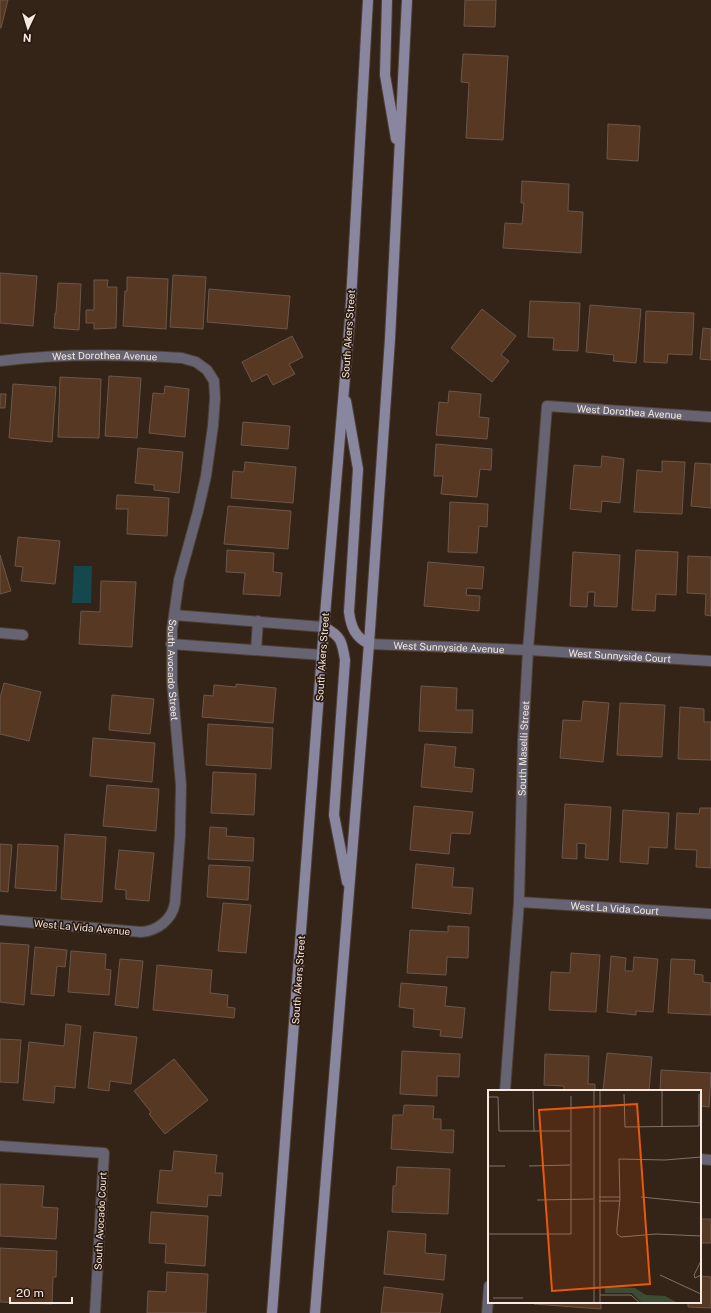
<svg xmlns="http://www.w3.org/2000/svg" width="711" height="1313" viewBox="0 0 711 1313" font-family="'Public Sans',sans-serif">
<rect width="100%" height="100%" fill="#342317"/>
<path fill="#15484c" d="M74,566h18l-1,37h-19z"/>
<path fill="#563823" stroke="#6b574a" d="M0,0h8l-7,28h-1z
M465,0h31l-1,27 -31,-1z
M463,54l45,2 -5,84 -37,-2 3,-55 -8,-1z
M608,124l32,2 -2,35 -31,-2z
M522,181l47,3 -1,27 15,1 -2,41 -78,-5 2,-25 17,1 2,-21h-3z
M0,273l37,3 -4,50 -33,-3z
M173,275l33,2 -3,52 -33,-2z
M127,277l41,2 -2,50 -43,-3 2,-35h2z
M94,280h14l-1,7h10l-1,41 -22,1v-6h-8v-13h8z
M58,283l23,1 -2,46 -25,-2 1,-15h1z
M209,289l81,7 -3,33 -80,-7z
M530,301l50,2 -2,48 -25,-1 1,-12 -26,-1z
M590,305l51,4 -5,54 -23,-2 1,-6 -28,-3z
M482,309l34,27 -15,19 8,6 -17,21 -41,-34z
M646,311l48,2 -2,42 -24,-1 -1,9 -23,-1z
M703,328l8,1v31l-11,-1z
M292,336l11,21 -14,7 6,10 -22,11 -6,-11 -15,8 -10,-20z
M109,376l32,2 -4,60 -32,-2z
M60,377l41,2 -2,59 -41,-1z
M13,384l43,3 -4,55 -43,-4z
M165,386l24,3 -4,48 -36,-4 4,-40 11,1z
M449,391l32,3 -2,23 10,1 -2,21 -51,-4 3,-33 9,1z
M0,394h6l-1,14h-5z
M243,422l47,4 -2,23 -47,-4z
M436,444l56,5 -1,21 -11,-1 -3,28 -36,-3 2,-18h-9z
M138,448l45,4 -4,41 -25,-3v-5l-19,-2z
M602,456l22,3 -4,44 -18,-2 -1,11 -31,-3 4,-44 27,2z
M662,461l23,1 -3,52 -48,-2 3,-42 25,2z
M245,462l51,5 -3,36 -62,-5 2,-27 11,1z
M695,463l16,1v44l-20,-2z
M117,495l52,3 -2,38 -40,-2 1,-25h-12z
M450,502l38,2 -1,23 -8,-1 -2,27 -29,-1z
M228,506l63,5 -3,38 -64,-5z
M18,537l42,4 -5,43 -34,-3 2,-14 -8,-1z
M227,550l47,3 -1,19 9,1 -2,23 -37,-2 2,-21 -19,-1z
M636,550l42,2 -2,43 -20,-1 -1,17 -23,-1z
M573,552l47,3 -3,52 -23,-1 1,-14h-7l-1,15 -17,-1z
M0,555l11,36 -11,3z
M688,556l23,1v59l-6,-1 1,-21 -19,-1z
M428,562l56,5 -2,22 -15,-1 -1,7 14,1 -1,15 -55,-5z
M101,581l35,1 -4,65 -53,-3 2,-33 19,1z
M4,683l37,9 -12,49 -29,-7v-36z
M236,684l40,4 -3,35 -71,-6 2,-22 9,1 1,-11 22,2z
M421,686l36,2 -1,22h17l-1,23 -53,-2z
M112,695l42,4 -4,35 -41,-4z
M583,701l26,2 -6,59 -43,-4 3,-38 18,1z
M620,703l45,2 -3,52 -45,-2z
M680,707l24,2v13h7v38l-33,-1z
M208,724l65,4 -2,41 -65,-4z
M93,738l62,5 -3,39 -62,-6z
M425,744l31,3 -2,20 20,2 -2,23 -51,-5z
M213,772l43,2 -2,41 -43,-2z
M107,785l52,4 -3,42 -53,-5z
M565,804l46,3 -3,53 -23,-2 1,-14 -9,-1v16l-15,-1z
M414,806l59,6 -3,22 -19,-1 -2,21 -39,-4z
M700,808h11v60l-15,-1 1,-17 -22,-1 2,-36 22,1z
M623,810l46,3 -2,35 -18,-1 -1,17 -28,-2z
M210,827l17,1 -1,8 28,2 -1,23 -45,-2z
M65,834l41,3 -4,65 -41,-3z
M0,844l12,1 -4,47 -8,-1z
M18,844l40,2 -2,45 -41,-3z
M119,850l35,3 -5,48 -23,-2v-9l-11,-1z
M416,864l38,4 -2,19 21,1 -2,26 -59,-6z
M209,865l41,2 -2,33 -41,-3z
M223,903l28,2 -5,48 -28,-2z
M448,926l21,1 -1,31 -21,-1 -1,18 -39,-2 3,-43 38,2z
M0,943l29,2 -5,60 -24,-3z
M35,947l32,3 -2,17 -8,-1 -3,30 -23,-2z
M71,951l35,3 -1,15 6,1 -2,25 -41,-3z
M571,953l29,2 -4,57 -47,-2 2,-38 19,1z
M611,956l15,2 -1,13h8l1,-14 24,2 -5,53 -17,-1v4l-29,-3z
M120,959l23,2 -5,47 -23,-3z
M671,959l24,1 -1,14 9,1v7l8,1v32l-43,-2z
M157,965l55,5 -2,23 18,2 -1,12 8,1 -1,10 -81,-8z
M401,983l46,4 -2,19 20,2 -3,30 -22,-2 1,-6 -28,-3 1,-18 -15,-2z
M66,1024l15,2 -6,62 -20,-2 -1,17 -31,-3 6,-58 35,4z
M94,1032l43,5 -6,47 -21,-3 -1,10 -21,-3z
M0,1039l21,1 -3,43 -18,-1z
M402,1051l58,3 -1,23 -22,-1v20l-37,-2z
M607,1053l45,4 -3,34h-46z
M545,1054l44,2 -1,28h7v7h-31v-5l-20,-1z
M174,1059l34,41 -43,34 -16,-20 2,-2 -17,-21z
M661,1070l50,3 -2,34 -9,-1v-15h-40z
M404,1105l30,1 -1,13h8v11h13l-1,23 -62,-4 2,-34h10z
M174,1151l43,4 -2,18h8l-2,23 -13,-1 -1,12 -50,-4 3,-33 12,1z
M397,1167l53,2 -2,45 -56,-2 1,-26h3z
M0,1184l44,2 -2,21 16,1 -2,31 -56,-3z
M151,1212l57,4 -3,50 -40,-3 1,-19 -17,-1z
M700,1219h11v24h-11z
M388,1231l38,3 -1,19 21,2 -2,25 -60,-6z
M0,1248l57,3 -1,26h-3l-1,27 -52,-2z
M167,1272l41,2 -2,39h-59l1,-22 18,1z
M700,1276l11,1v31l-23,-1v-5h12z
M384,1287l59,7 -3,19h-59z
M534,1302h67v7l-67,-5z"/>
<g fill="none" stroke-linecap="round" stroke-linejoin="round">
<defs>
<g id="street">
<path id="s1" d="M0,361c61,-8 121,-7 182,-3l14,4 11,8 7,11 1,17 -2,28 -7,50 -8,35 -19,69 -7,49v53l9,103 -1,51 -5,67c-3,17 -18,28 -34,29l-141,-12"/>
<path d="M174,615l150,12"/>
<path d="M0,633l23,2"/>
<path d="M171,644l151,11"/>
<path id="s2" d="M369,644l159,6 183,11"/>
<path d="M256,650l2,-29"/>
<path id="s3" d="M519,902l192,12"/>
<path id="s4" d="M505,1091l14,-189 4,-161 5,-91 19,-244 164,11"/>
<path d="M0,1146l104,7 -9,160"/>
<path d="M700,1159l11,1"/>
<path d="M487,1313l2,-27"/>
</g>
<path id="secondary" d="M387,0l-2,75 11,64
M346,401l12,68 -9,143c2,15 6,25 20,32
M324,627c17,9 18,14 21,33l-11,155 13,67
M272,1313l52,-686 26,-309 18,-318
M315,1313l54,-669 21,-305 17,-339"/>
</defs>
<use href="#street" stroke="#4f3f33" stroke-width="12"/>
<use href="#secondary" stroke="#4f3f33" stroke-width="12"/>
<use href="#street" stroke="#666473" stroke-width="10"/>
<use href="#secondary" stroke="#89869f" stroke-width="10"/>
</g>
<g text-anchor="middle" stroke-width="3.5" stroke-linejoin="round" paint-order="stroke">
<g font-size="10" fill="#f5e9e1" stroke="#2a190e">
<text transform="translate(348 334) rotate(-86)" y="4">South Akers Street</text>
<text dy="4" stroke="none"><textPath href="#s1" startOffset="105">West Dorothea Avenue</textPath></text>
<text dy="4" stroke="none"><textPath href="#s4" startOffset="769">West Dorothea Avenue</textPath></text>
<text dy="4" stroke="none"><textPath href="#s2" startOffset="80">West Sunnyside Avenue</textPath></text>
<text dy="4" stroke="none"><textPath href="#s2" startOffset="251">West Sunnyside Court</textPath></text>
<text transform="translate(322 657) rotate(-86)" y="4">South Akers Street</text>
<text dy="4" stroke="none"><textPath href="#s1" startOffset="517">South Avocado Street</textPath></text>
<text dy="4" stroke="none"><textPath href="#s4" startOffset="343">South Maselli Street</textPath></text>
<text dy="4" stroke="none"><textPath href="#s3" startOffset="96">West La Vida Court</textPath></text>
<text transform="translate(82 927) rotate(5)" y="4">West La Vida Avenue</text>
<text transform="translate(298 980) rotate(-86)" y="4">South Akers Street</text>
<text transform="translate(100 1221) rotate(-87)" y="4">South Avocado Court</text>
</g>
</g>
<g transform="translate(488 1090)">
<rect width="213" height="213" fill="#342317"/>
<path d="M117,197l30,1 11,7 19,1 13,7h-36l-10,-10h-27z" fill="#3d4d34"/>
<path fill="none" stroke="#817268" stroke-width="1" d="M45,0l1,42M106,0v213M174,0v36M136,4l1,33 74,-1v-32M0,7h10l1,34h71M213,67l-36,3 -46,-1 1,40 -3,29v6l4,3 35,-3 45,2M0,76h17M41,76l41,-1M111,107h21M153,107l60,6M49,110l56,-1M111,111h21M0,144h83v-138M213,171l-7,14 1,3 6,-3M172,185l41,19M112,205h31l9,8M5,208h30M112,213v-213"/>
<path fill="#e8590c" fill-opacity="0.15" stroke="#e8590c" stroke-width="2" d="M149,14l13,180 -98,7 -13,-181z"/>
<rect width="213" height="213" fill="none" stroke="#f5e9e1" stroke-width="2"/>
</g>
<g transform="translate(28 28) rotate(184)" stroke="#2a190e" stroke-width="3" paint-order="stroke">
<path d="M0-3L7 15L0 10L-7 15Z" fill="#f5e9e1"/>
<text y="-6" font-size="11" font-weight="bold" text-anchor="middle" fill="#f5e9e1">N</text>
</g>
<path d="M10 1297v6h62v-6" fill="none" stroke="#f5e9e1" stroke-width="2"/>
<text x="16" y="1297" font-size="12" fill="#f5e9e1" stroke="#2a190e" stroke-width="3" paint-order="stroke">20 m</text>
</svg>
